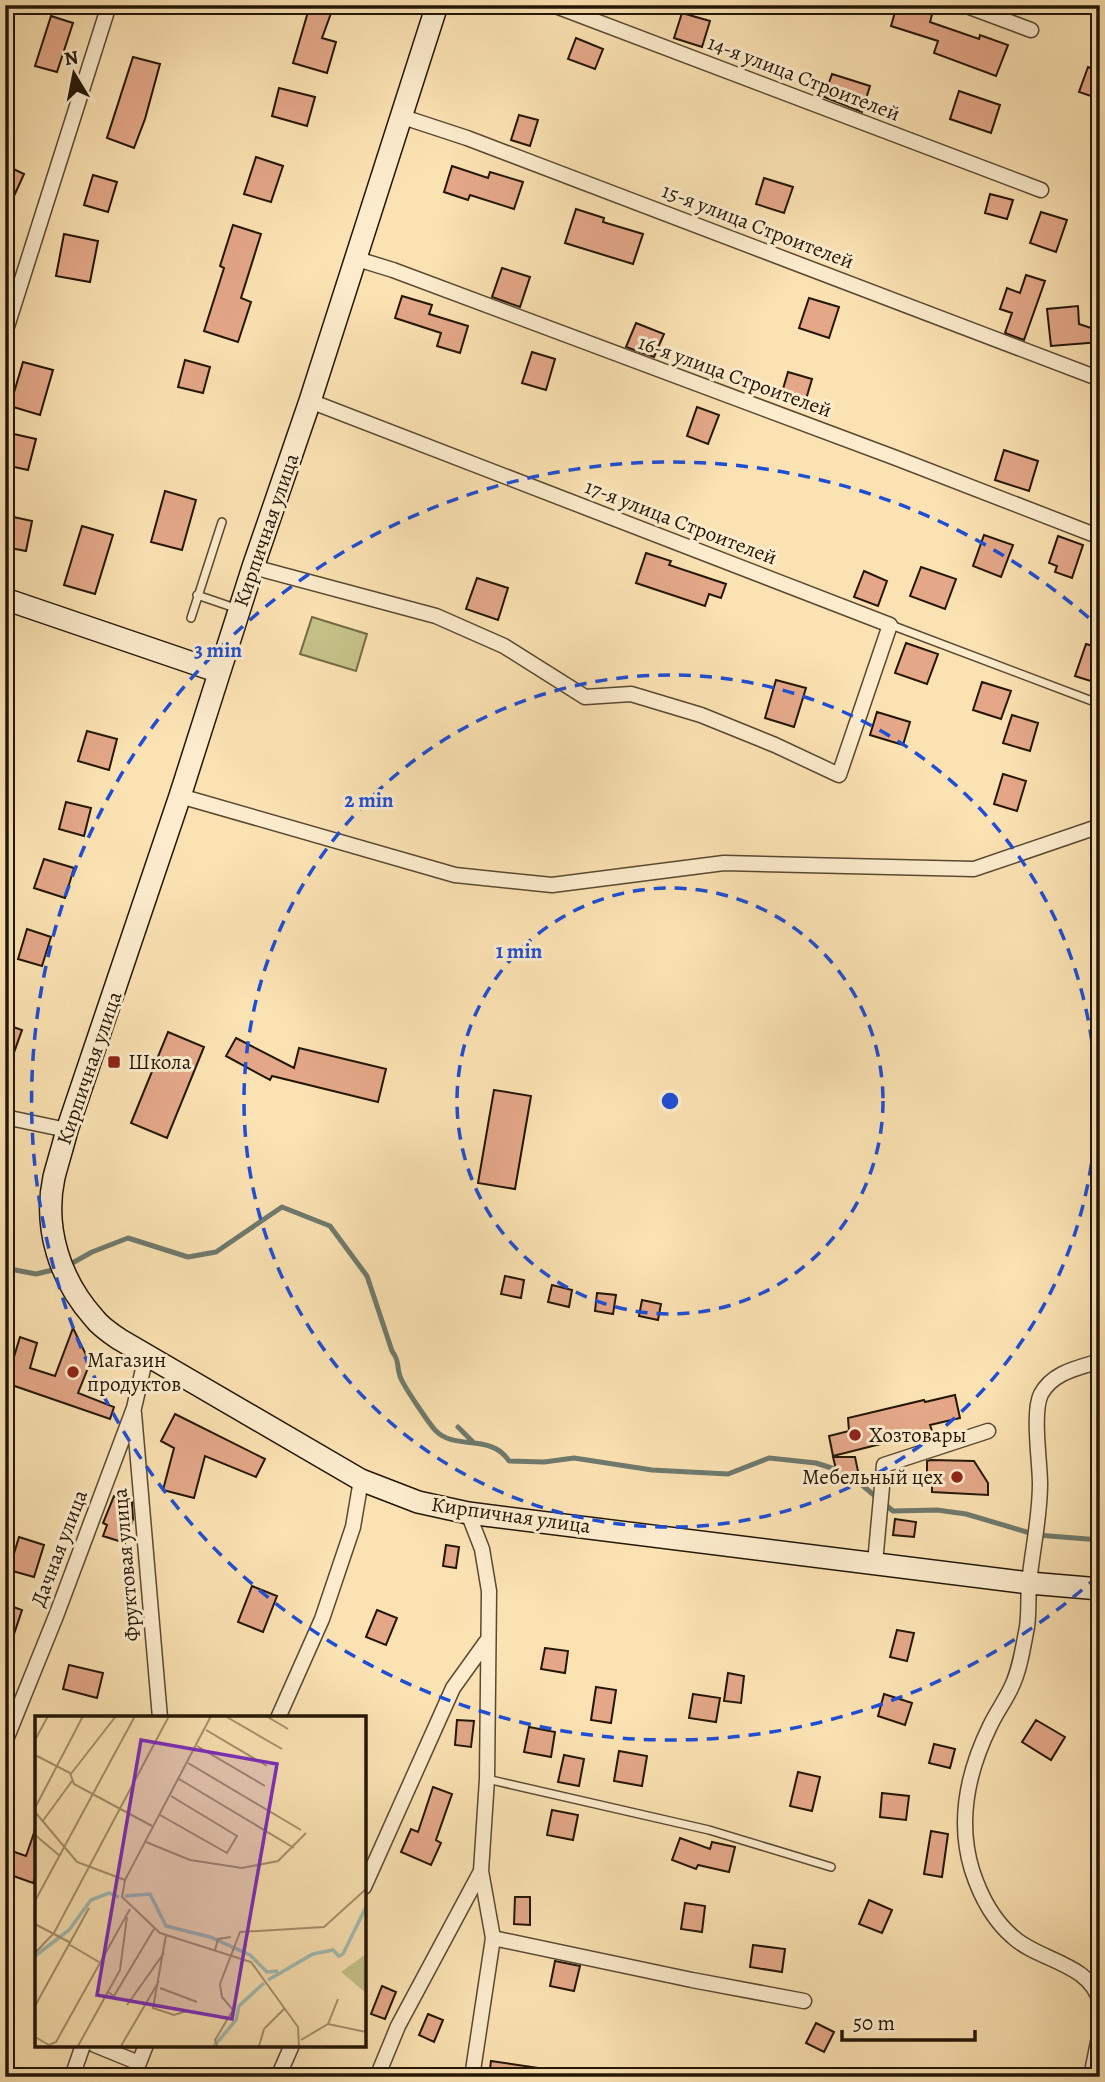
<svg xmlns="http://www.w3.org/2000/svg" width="1105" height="2082" viewBox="0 0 1105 2082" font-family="Alegreya,serif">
<rect width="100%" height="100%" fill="#fbe2b2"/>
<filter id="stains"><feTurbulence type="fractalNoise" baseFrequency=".00286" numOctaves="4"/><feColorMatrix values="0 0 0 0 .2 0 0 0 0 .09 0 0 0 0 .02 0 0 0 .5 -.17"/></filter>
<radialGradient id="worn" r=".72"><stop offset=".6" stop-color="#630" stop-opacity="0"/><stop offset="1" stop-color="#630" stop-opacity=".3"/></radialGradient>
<path fill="#c5c288" stroke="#746c47" stroke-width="2" d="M312,617l55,17 -11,37 -56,-17z"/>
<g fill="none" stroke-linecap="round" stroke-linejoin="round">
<path stroke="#6e7a6e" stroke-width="5" d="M67,1266l25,-14 36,-14 60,19 28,-5 66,-45 48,19 37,50 25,75c8,11 4,13 8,25 2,8 30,49 36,55 20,20 55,2 73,30l35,1 30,-4 78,12 76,4 41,-16 47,5 25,8
M5,1268l31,6 21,-5
M458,1427l15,15
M850,1475l43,36 44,-1 29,4 71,21 63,5"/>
</g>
<path fill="#e4a889" stroke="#231606" stroke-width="2" d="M310,5h24l-12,33 14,4 -9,31 -34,-10z
M897,5h19l17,6 -3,11 49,17 1,-4 28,10 -12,31 -62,-23 4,-12 -47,-15z
M682,13l28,8 -8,26 -28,-9z
M51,16l22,7 -16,49 -22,-6z
M576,38l27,11 -8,20 -27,-10z
M133,57l27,7 -15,55 -11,29 -27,-10z
M1088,67l12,5v27l-21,-7z
M832,74l38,12 -8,26 -38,-15z
M279,88l36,9 -8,29 -35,-10z
M959,91l41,14 -9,28 -41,-14z
M519,115l19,5 -8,26 -19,-6z
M256,157l27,9 -12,36 -27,-8z
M5,165l19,9 -19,42z
M452,166l36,12 2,-6 33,10 -9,27 -44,-14 -2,5 -24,-8z
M93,175l24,7 -9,30 -24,-7z
M764,178l29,9 -9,26 -28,-9z
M990,194l23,6 -6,19 -22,-6z
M576,209l28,9 -1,4 40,12 -10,30 -68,-21z
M1041,212l26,8 -11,32 -26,-9z
M233,225l28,9 -20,64 10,4 -13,40 -34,-11 20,-63 -4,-2z
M64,234l34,7 -8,41 -34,-6z
M502,268l28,9 -10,30 -28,-10z
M1026,275l19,6 -21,59 -19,-7 7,-20 -12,-4 7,-21 13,5z
M402,296l30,9 -3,9 39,12 -8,27 -23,-7 4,-13 -46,-15z
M809,298l30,9 -10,31 -30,-10z
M1078,306l1,18 21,7v11l-49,4 -4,-37z
M636,323l28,11 -10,23 -28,-10z
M532,352l23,7 -9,31 -24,-7z
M185,360l25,7 -7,26 -25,-6z
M23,362l30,8 -13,45 -30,-9z
M788,372l24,7 -8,27 -24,-7z
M697,407l22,8 -11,29 -21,-8z
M5,432l31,7 -8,31 -23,-5z
M1004,450l34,11 -9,30 -34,-11z
M165,491l31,9 -14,50 -31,-8z
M9,516l23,5 -6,30 -21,-4z
M82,526l31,9 -18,59 -31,-9z
M984,535l29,10 -12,32 -28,-11z
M1058,536l25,9 -11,33 -17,-6 2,-6 -8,-3z
M646,553l25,8 -2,4 57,19 -5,14 -12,-4 -4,12 -69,-23z
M921,567l35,12 -11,30 -35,-13z
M864,571l23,10 -9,25 -24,-9z
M477,578l31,10 -10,32 -32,-11z
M906,643l32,11 -11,30 -32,-11z
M1086,644l14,4v36l-25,-8z
M776,680l30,8 -12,39 -29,-9z
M982,682l29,9 -10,28 -28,-9z
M877,712l33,10 -7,23 -33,-10z
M1012,715l26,8 -8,28 -27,-8z
M87,731l30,8 -8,31 -31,-9z
M1003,774l23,7 -9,30 -23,-7z
M66,802l25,6 -7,28 -25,-7z
M44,859l30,9 -9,30 -31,-10z
M27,929l24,8 -9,29 -24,-7z
M5,1024l17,6 -15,42 -2,-1z
M168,1032l36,15 -37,91 -36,-15z
M236,1038l58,30 5,-20 87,21 -8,33 -106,-26 -2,4 -44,-24z
M494,1090l37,6 -16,93 -37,-6z
M505,1276l19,4 -3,18 -20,-4z
M552,1285l20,5 -3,17 -21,-5z
M597,1293l19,2 -3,19 -18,-3z
M642,1300l19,4 -3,16 -19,-4z
M73,1328l17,35 -12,30 36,14 -4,12 -104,-36 14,-46 17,6 -7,25 25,8z
M955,1395l5,23 -30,7 2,6 -99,25 -4,-20 20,-5 -1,-13 76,-18 1,2z
M175,1414l90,45 -9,18 -51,-21 -11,42 -31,-8 11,-42 -13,-7z
M833,1457h22l4,19 -20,5z
M931,1460l43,1 14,22v12l-56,-3v-14l-5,-2v-15z
M114,1496l18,6 1,17 -8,24 -22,-7 4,-11 -4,-2z
M895,1519l21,3 -2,15 -21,-2z
M19,1537l25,8 -10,32 -25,-7z
M446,1545l13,2 -3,21 -13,-2z
M252,1586l25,10 -14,36 -25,-10z
M5,1604l17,6 -14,42h-3z
M377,1610l20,8 -11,27 -20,-8z
M897,1630l17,3 -7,28 -17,-4z
M545,1648l23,3 -3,22 -24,-4z
M69,1665l34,8 -6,25 -34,-9z
M728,1673l16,3 -3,27 -17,-2z
M596,1687l20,3 -5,33 -20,-3z
M693,1694l27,4 -4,24 -27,-4z
M884,1694l28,9 -7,22 -27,-9z
M457,1720l17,1 -3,26 -16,-2z
M1036,1720l29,17 -14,23 -29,-18z
M529,1727l26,5 -4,25 -27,-5z
M934,1744l21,5 -5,19 -21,-5z
M619,1751l28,5 -5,30 -28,-5z
M564,1755l20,4 -5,27 -21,-4z
M798,1772l22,5 -8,34 -22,-5z
M433,1787l19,7 -16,46 5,3 -10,22 -30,-13 10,-23 7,3z
M882,1793l27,3 -3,24 -26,-3z
M552,1810l26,5 -5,25 -26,-5z
M35,1830l2,43 -4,10 -28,-10v-12l4,-11 17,6z
M931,1831l17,3 -6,43 -18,-3z
M680,1838l30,11 2,-7 23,5 -6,25 -31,-7 -2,4 -24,-9z
M515,1897h15v28l-16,-1z
M869,1900l23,10 -10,23 -23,-9z
M685,1903l20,3 -3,26 -21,-3z
M753,1945l32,4 -3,23 -32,-5z
M555,1961l25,5 -6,25 -24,-5z
M382,1986l14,6 -11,27 -14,-5z
M428,2014l15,6 -9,22 -15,-7z
M816,2023l18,9 -10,20 -18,-9z
M491,2061l48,7 -1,9h-49z"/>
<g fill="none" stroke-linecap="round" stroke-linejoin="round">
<defs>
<path id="lane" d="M197,595l41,14
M191,618l31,-96
M891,625l209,79
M487,1779l222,51 122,37
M139,2063l2,14"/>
<path id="street" d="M553,5l488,185
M964,5l67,25
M400,116l67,22 633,241
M354,258l39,12 503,188 204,79
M5,333l104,-328
M253,567l183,49 68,30 81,51 46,-3 70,21 74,30 64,30 51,-150 -580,-224
M180,796l275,79 97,10 172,-22 250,6 126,-43
M5,1117l62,13
M1100,1361c-22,7 -47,11 -59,33 -9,18 -1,68 -1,90 0,34 -8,67 -11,100 -1,14 0,29 -2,43 -4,20 -7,43 -16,61 -6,13 -15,25 -21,38 -22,45 -33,95 -18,144 8,25 21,50 41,67 26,24 77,26 87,65
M134,1413l26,305
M468,1513l14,36 7,42 -2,188 -6,92 12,67 -21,139
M875,1563l9,-98 104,-34
M278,1718l44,-99 31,-92 8,-47
M5,1742l51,-126 78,-208 12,-52
M364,1887l89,-199 33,-46
M493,1938l199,42 112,21
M95,2045l44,18 7,-18
M72,2077l11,-32
M278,2077l14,-32
M377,2077l21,-51 83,-155
M1091,2077l9,-45"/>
<path id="secondary" d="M437,5l-127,396 -57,166 -73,229 -113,334c-4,16 -9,32 -13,47 -11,51 6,103 40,141 6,8 16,15 25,21l242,141 57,22 50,11 561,70 71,6
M5,599l214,73"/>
</defs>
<use href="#lane" stroke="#594931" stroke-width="10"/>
<use href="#street" stroke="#594931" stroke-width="17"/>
<use href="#secondary" stroke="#231606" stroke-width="24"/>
<use href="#lane" stroke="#fceccd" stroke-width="7"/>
<use href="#street" stroke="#fceccd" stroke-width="14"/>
<use href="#secondary" stroke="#fceccd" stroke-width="21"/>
</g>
<g fill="none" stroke="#1d4ed8" stroke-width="3.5" stroke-dasharray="12 9">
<circle cx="670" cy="1101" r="213"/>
<circle cx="670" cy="1101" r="426"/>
<path d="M1098 1576A639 639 0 1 1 1098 626"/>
</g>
<g fill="#8f2418" stroke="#fceccd" stroke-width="2.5">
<rect x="107" y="1055" width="14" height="14" rx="3.5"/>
<circle cx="73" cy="1372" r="7"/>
<circle cx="855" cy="1435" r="7"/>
<circle cx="957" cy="1477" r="7"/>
</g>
<g text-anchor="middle" stroke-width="6" stroke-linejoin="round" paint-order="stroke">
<g font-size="21" fill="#231606" stroke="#fceccd">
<text transform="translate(804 78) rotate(21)" y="7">14-я улица Строителей</text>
<text transform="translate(758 226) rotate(21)" y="7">15-я улица Строителей</text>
<text transform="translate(735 376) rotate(20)" y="7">16-я улица Строителей</text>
<text transform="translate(681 522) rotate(21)" y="7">17-я улица Строителей</text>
<text transform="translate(266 530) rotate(-71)" y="7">Кирпичная улица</text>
<text transform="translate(89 1068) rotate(-71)" y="7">Кирпичная улица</text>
<text transform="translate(511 1515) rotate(8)" y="7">Кирпичная улица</text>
<text transform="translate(59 1548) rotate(-69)" y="7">Дачная улица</text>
<text transform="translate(126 1565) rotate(-95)" y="7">Фруктовая улица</text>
</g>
<g font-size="21" fill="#231606" stroke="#fceccd" text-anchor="start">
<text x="128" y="1069">Школа</text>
<text x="87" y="1367">Магазин<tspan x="87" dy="24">продуктов</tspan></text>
<text x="869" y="1442">Хозтовары</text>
<text x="943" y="1484" text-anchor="end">Мебельный цех</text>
</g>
</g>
<g transform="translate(35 1716)">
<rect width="331" height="331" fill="#fbe2b2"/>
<path d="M331,238v39l-25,-21z" fill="#c5c288"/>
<path fill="none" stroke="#a0bcb3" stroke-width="3.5" d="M90,180l25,-2 16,32 44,11 40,18 17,17 11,-1M0,240l34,-26 22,-30 18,-7 10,4M233,264l45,-26 20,-4 6,6 4,-2 23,-47M179,330l22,-26 3,-14 25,-23"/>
<path fill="none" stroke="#a5906d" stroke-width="2" d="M176,0l-86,164 -3,17 38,36 91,29 47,65 1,19M190,0l57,33M231,0l22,13M171,14l61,36M0,24l13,-24M162,30l68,40M0,39l35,18 4,11 78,42M153,47l113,67M35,59l46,-59M144,63l115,69M0,92l48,-92M0,96l42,50 48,18M125,99l67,38 10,-17 -66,-40M7,106l30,-41M0,119l25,21M111,126l44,18 52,8 36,-7 28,-28M0,185l100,-185M0,208l36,19M131,219l-13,73 21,7 13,-4M35,229l29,17M180,234l3,-11 13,-2M0,237l19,-20 115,-217M125,272l37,14M73,276l6,4 40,-67M92,289l37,-52M0,290l54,-98M293,308l10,-25M0,321l14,8 7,-3 74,-133M266,324l27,-16 38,8M43,330l42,-76 7,-53M86,330l38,-65M182,330l-2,-6 18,-30 -11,-13 -2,-13 20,-52 84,-5 42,-38M224,330l5,-17 20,-20"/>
<path fill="#7b2cbf" fill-opacity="0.15" stroke="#7b2cbf" stroke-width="3.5" d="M106,24l136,24 -45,255 -135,-24z"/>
<rect width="331" height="331" fill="none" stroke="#231606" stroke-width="3.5"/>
</g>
<circle cx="670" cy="1101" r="10" fill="#1d4ed8" stroke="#fceccd" stroke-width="3.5"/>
<g font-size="21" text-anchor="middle" font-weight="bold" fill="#1d4ed8" stroke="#fceccd" stroke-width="6" stroke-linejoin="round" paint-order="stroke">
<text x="218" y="657">3 min</text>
<text x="369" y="807">2 min</text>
<text x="519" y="958">1 min</text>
</g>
<rect width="1105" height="2082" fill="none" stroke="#fbe2b2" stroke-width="28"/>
<rect x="7" y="7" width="1091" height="2068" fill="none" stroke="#231606" stroke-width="3.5"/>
<rect x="14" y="14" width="1077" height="2054" fill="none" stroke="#231606" stroke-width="2"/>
<g transform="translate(74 74) rotate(350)" stroke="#fceccd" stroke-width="5" paint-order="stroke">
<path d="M0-5L12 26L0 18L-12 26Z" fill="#231606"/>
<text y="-10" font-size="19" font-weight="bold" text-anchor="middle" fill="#231606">N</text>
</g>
<path d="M842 2030v10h133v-10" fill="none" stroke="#231606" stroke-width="3.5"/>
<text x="853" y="2030" font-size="21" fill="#231606" stroke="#fceccd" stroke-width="5" paint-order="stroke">50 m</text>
<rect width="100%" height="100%" filter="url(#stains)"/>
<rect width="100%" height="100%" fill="url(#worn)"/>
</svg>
